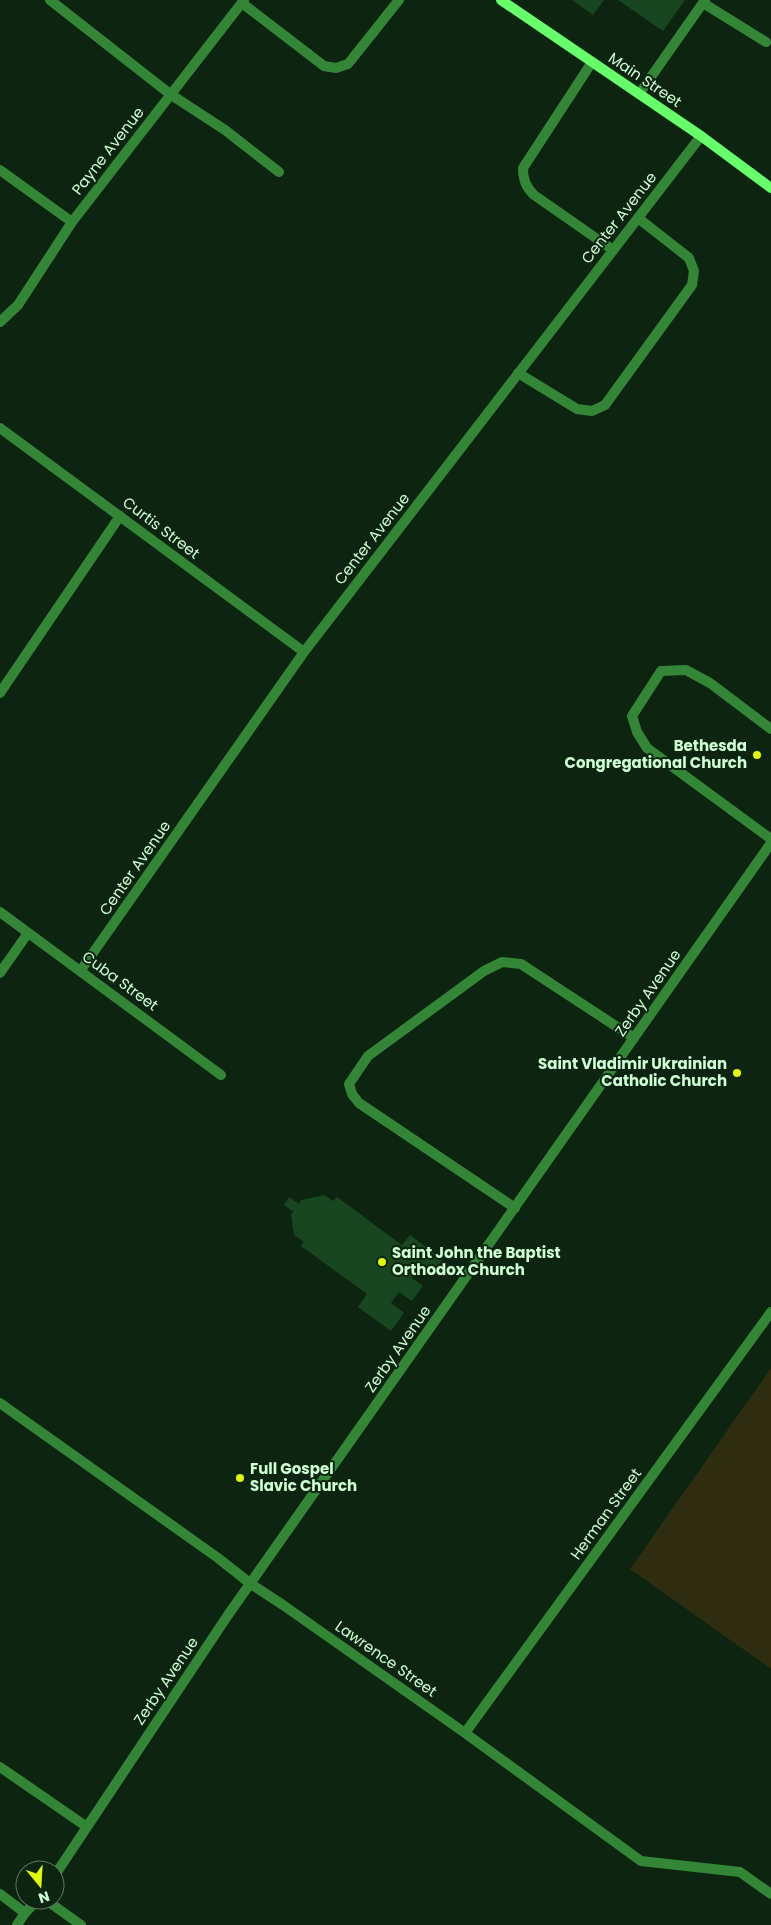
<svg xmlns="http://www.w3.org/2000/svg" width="771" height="1925" viewBox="0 0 771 1925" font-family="Poppins,sans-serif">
<rect width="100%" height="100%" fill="#0c2410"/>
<path fill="#2e2d0f" d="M771,1368v301l-141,-100z"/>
<path fill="#174620" d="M572,0h32l-11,15z
M618,0h67l-22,31z
M324,1195l9,6 4,-4 65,48 8,-10 33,24 -11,15 -12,-9 -9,12 12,9 -11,15 -13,-9 -8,11 13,10 -13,18 -33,-24 9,-13 -66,-48 3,-4 -10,-7 -3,-21 3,-2 -10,-7 5,-8 10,7 2,-4z"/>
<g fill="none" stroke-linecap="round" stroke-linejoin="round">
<path stroke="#348637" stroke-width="10" d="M50,0l120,94 55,36 54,42
M242,3l82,63 12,2 12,-4 51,-64
M703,3l63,39
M592,62l-69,106c0,12 3,19 11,27l79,55
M639,94l66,-94
M518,373l59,36 15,2 13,-6 87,-120 2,-14 -5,-13 -51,-40
M0,693l120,-177
M771,729l-61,-46 -24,-13 -25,1 -29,45 5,16 10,16 124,91
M515,1208l-156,-105 -7,-9 -3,-10 19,-28 116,-85 18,-9 19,2 113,74"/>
<path stroke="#348637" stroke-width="10" d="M0,170l72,52
M0,322l18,-17 54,-83 172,-222
M0,428l304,224
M0,912l221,163
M81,970l223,-318 397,-516
M0,973l28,-40
M0,1403l218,155 33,26 32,21 182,128 176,128 99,11 31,22
M465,1733l306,-421
M0,1767l87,60
M55,1875l173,-260 543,-772
M0,1894l25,19
M46,1900l35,25
M17,1925l8,-12 12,-13"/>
<path stroke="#66ff69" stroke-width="10" d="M501,0l200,136 70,52"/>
</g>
<g fill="#e2fa00" stroke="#0c2410" stroke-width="2">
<circle cx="757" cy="755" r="5"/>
<circle cx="737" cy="1073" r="5"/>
<circle cx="382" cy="1262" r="5"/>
<circle cx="240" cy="1478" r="5"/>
</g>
<g text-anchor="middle" stroke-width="4" stroke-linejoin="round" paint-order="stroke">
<g font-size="15" fill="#cfffd4" stroke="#0c2410">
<text transform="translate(645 80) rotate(34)" y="5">Main Street</text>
<text transform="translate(108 151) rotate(-52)" y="5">Payne Avenue</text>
<text transform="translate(619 218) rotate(-52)" y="5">Center Avenue</text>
<text transform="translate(161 528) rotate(37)" y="5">Curtis Street</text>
<text transform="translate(372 539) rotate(-52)" y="5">Center Avenue</text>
<text transform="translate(135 868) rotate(-55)" y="5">Center Avenue</text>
<text transform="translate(120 981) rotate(36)" y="5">Cuba Street</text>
<text transform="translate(648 993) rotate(-55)" y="5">Zerby Avenue</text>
<text transform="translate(398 1349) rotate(-55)" y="5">Zerby Avenue</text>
<text transform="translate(606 1514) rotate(-54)" y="5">Herman Street</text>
<text transform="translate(386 1659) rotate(35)" y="5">Lawrence Street</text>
<text transform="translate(166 1681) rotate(-56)" y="5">Zerby Avenue</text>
</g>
<g font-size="15" font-weight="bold" fill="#cfffd4" stroke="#0c2410" text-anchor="end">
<text x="747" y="751">Bethesda<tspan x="747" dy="17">Congregational Church</tspan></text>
<text x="727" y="1069">Saint Vladimir Ukrainian<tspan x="727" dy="17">Catholic Church</tspan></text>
<text x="392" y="1258" text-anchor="start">Saint John the Baptist<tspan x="392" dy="17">Orthodox Church</tspan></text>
<text x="250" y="1474" text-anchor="start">Full Gospel<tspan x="250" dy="17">Slavic Church</tspan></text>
</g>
</g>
<g transform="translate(40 1885) rotate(162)"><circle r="24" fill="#0c2410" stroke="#5a7c5e"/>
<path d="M0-4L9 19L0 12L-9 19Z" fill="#e2fa00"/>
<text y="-8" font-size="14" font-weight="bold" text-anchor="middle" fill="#cfffd4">N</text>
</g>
</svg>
